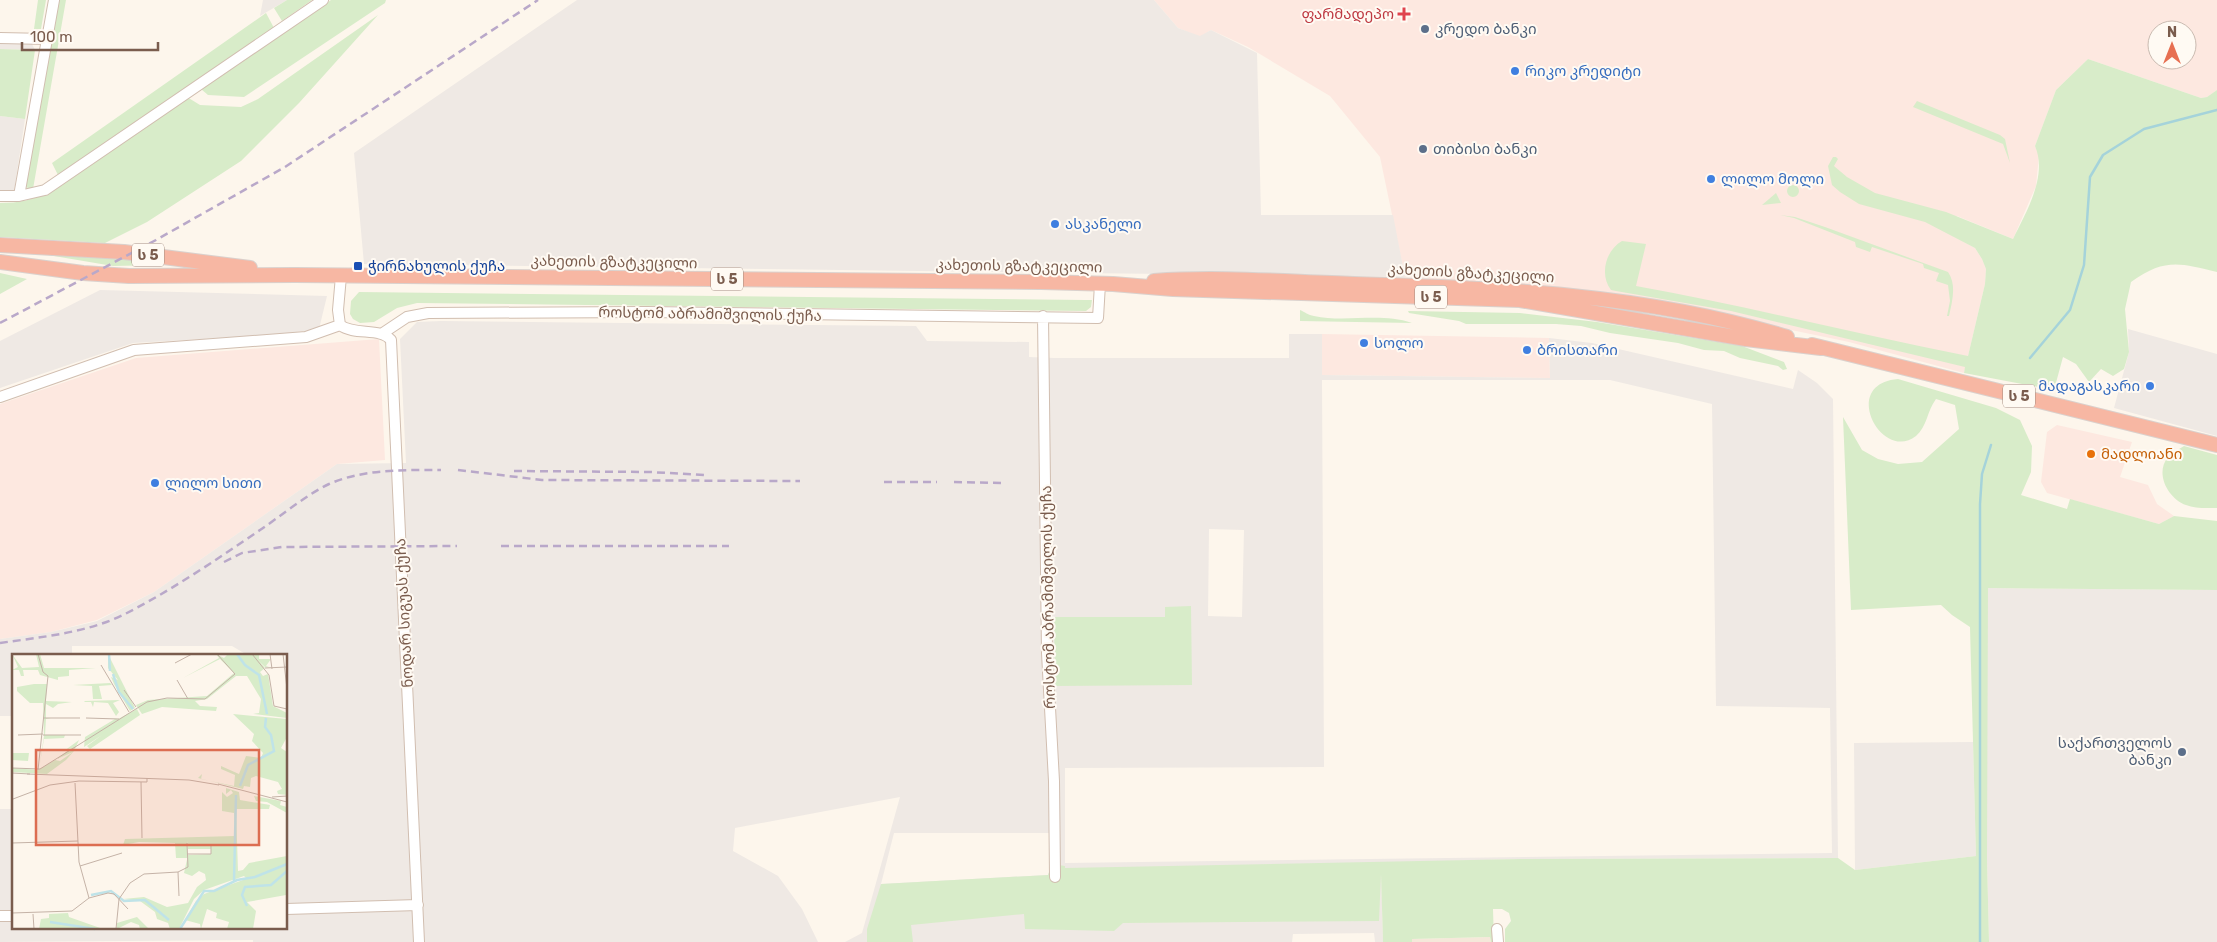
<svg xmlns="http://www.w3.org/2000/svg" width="2217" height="942" viewBox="0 0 2217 942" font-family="Rubik,'Noto Sans Georgian',sans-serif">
<rect width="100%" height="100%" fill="#fdf6ec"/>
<path fill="#f5e8da" d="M1490,937l1,5h-79v-3z"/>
<path fill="#fde8e0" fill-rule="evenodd" d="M1154,0h1063v90l-10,7 -6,1 -113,-39 -32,31 -21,56 4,9 -3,31 -23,53 -56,-23 -7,18 25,14 7,11 4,10 -1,15 -21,89 -115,-31 -159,-33 -135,-22 -150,-10 -25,-120 -50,-61 -82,-49 -37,-17 -11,7 -22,-9zM2157,30h30v30h-30z
M1322,334l227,4 1,40 -228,-3z
M379,339l6,121 -48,4 -183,128 -57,28 -46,12 -51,7v-235l136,-46z
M2057,425l75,17 -12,35 28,8 9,19 17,12 -15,8 -112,-31 -6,-11 6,-50z"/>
<path fill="#efe9e4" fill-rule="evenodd" d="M263,0h24l-27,16z
M577,0h577l24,28 22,8 11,-6 46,23 4,162h132l12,62 -1041,-13 -10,-111z
M0,41l31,1 4,8 -35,-1z
M0,116l25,3 -11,73h-14z
M100,290l227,6 -8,33 -46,6 -140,8 -133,45v-47z
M441,321l475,5 11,15 102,1v15l25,1h235v-24h33v41l228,3 -1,-40 43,5 201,46 5,-19 19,13 16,16 5,459 -318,1 -139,4 2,79h-8l-1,-9 -81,1 -1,8h-447l17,-9 38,-136 -165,31 -2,23 45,25 24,33 16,33h-565v-2l-253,2v-133h14v119h272v-272h-37l-17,-10h-160v10h-58v60h-14v-77l51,-7 46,-11 57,-29 183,-128 69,-1 -6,-124 17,-17zM1322,380h288l102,24 4,302 114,2 2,145 -767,10v-95l259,-1zM1209,529l35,1 -2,87 -34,-1zM894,833h157l1,31 -4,11 -167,9z
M2128,329l89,25v82l-103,-28 15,-56z
M1987,588l230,2v352h-228l-2,-83z
M1973,742l3,114 -121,14 -1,-127z"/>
<path fill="#d8ecc9" d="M38,0h8l-5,29h-7z
M57,0h9l-33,189 -9,-2z
M287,0h25l-30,21 -8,-13z
M331,0h55l-1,3 -141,94 -36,-2 -7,-6z
M266,13l8,15 -216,147 -6,-12z
M378,15l-79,88 -58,58 -94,61 -42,21 -105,-6v-34c19,0 33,-3 50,-12l137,-94 13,8 41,2 17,-8z
M0,49l35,1 -10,69 -25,-3z
M2088,59l113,39 6,-1 10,-7v182c-38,-9 -52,-14 -86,10l-6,27 4,43 -5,17 -11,7 -12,-7 -12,13 -13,-18 -13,-7 -9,33 -90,-17 1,-6 -234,-56 -115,-20 -5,-1c-12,-16 -5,-40 11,-49l24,3 -10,42c111,20 221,48 332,70l17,-72 1,-15 -4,-10 -7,-11 -50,-26 -66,-18 -19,-12 -8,-7 -4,-19 5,-9h3l2,2 -4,7 13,11 28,16 71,19 67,27c13,-27 35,-63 22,-93l21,-56z
M1917,101l83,34 5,4 5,24 -7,-19 -90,-37z
M1787 191a6 6 0 1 1 12 0a6 6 0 1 1-12 0Z
M1776,193l5,10 -19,2z
M1780,215l15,2 30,10 123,45c9,13 4,30 1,44h-2l3,-15 -2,-16 -12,-4 3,-8 -15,-5 -1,-4 -51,-17 -2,5 -14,-5 -1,-5 -61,-24z
M42,254l87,5 34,6 -50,1z
M0,273l27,6 -27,15z
M359,292l727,8h6l-1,7 -5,4 -669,-8 -20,5 -23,14 -14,1 -7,-4 -3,-5 1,-13z
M1300,310c5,2 8,5 14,6 32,7 66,-4 98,7l-112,-2z
M1408,311l112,2 77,9 145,24 42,16 3,7 -4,1 -5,-4 -38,-8 -16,-7 -20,-1 -26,-7 -68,-10 -29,-7 -25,-2h-90l-7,-3 -50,-8z
M1898,379l98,29 24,12 12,26 -1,26 -10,23 46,14 3,-10 89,25 15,-8 43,5v69l-229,-2 -1,271 2,83h-484v-13l6,-8 -2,-8 -7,-4h-9l1,33h-3l-1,-5 -78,2v3h-29l-2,-68 -2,47 -256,2 -9,8 -89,-2 -1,-15 -113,11 2,17h-46v-13l14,-45 167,-9 4,-11 13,2v2l455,-9 318,-1 17,12 121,-14 -6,-229 -18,-12 -11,-10 -90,5 -8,-193 19,33 16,9 20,5 24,-2 37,-33 -4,-24 -19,-6c-9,12 -9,28 -20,37 -34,27 -77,-52 -18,-57z
M2184,446l33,9v53c-9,0 -22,1 -31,-3 -17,-6 -32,-31 -18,-48 4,-4 11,-8 16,-11z
M1191,606l1,79 -137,1 -1,-69h111v-10z"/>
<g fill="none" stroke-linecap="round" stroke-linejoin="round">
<path stroke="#a5d3da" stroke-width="2.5" d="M2030,358l40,-48 14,-45 6,-88 13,-22 41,-26 73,-19
M1980,942v-438l2,-30 9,-29"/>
<defs>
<path id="minor" d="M0,38l47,1
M0,196h19l26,-6 278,-190
M19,196l35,-196
M341,276l-3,34 2,15c15,11 40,2 51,15l28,602
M1043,316l4,337 7,128 1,96
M383,333l24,-16 21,-4 218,-1 452,6 2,-34
M0,397l134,-47 172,-13 34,-12
M286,909l132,-4
M0,916h14
M1497,929l1,13"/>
<path id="highway" d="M0,245l124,7 126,16
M0,262l83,11 46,3 166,-1 746,7 72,2 60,5 347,11 226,39 75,9
M1154,281c66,-5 133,1 200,3 146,4 292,10 433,53
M1812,345l405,100"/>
</defs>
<use href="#minor" stroke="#d1beb0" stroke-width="12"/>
<use href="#highway" stroke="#dad1cd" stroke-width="16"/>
<use href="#minor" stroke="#fff" stroke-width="10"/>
<use href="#highway" stroke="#f7b7a3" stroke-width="14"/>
<path stroke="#b9a8c9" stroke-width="2.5" stroke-dasharray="8 5" stroke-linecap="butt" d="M0,323l156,-83 129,-73 253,-167
M458,470l84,10 258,1
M514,471l136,1 54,3
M884,482h53
M954,482l49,1
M501,546h228
M224,562l18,-9 40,-6 175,-1
M0,643c41,-6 87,-10 125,-29 47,-24 91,-54 135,-84 21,-14 46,-35 69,-46 34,-15 75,-14 112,-14"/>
</g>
<path fill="#e0444e" stroke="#fffaf3" stroke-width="2" d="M1401.5 6.5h5v5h5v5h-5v5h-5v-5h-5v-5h5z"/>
<g fill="#5c6f8a" stroke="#fffaf3" stroke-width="2">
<circle cx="1425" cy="29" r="5"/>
<circle cx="1423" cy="149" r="5"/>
<circle cx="2182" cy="752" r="5"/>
</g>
<g fill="#3f7fe0" stroke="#fffaf3" stroke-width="2">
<circle cx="1515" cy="71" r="5"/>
<circle cx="1711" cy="179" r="5"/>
<circle cx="1055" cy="224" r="5"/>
<circle cx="1364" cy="343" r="5"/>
<circle cx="1527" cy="350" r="5"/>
<circle cx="2150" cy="386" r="5"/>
<circle cx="155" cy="483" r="5"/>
</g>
<rect fill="#1a4fb4" stroke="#fffaf3" stroke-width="2" x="353" y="261" width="10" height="10" rx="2.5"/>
<circle fill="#e8710a" stroke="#fffaf3" stroke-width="2" cx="2091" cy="454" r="5"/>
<g text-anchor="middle" stroke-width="4" stroke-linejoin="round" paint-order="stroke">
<g fill="#fffaf3" stroke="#a28b7f" stroke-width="1">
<rect x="132" y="243.5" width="32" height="23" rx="4"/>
<rect x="711" y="267.5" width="32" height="23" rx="4"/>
<rect x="1415" y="285.5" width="32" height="23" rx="4"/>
<rect x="2003" y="384.5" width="32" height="23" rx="4"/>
</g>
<g font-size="14" font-weight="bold" fill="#7a5c4d">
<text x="148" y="260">ს 5</text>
<text x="727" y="284">ს 5</text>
<text x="1431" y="302">ს 5</text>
<text x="2019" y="401">ს 5</text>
</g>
<g font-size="15" fill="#be3a42" stroke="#fffaf3" text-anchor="end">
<text x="1394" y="19">ფარმადეპო</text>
</g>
<g font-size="15" fill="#4e5e75" stroke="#fffaf3" text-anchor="start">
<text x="1435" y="34">კრედო ბანკი</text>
<text x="1433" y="154">თიბისი ბანკი</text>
<text x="2172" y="748" text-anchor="end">საქართველოს<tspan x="2172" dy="17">ბანკი</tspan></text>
</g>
<g font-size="15" fill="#366cbe" stroke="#fffaf3" text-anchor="start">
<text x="1525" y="76">რიკო კრედიტი</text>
<text x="1721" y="184">ლილო მოლი</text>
<text x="1065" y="229">ასკანელი</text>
<text x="1374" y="348">სოლო</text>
<text x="1537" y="355">ბრისთარი</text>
<text x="2140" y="391" text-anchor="end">მადაგასკარი</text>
<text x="165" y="488">ლილო სითი</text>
</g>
<g font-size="15" fill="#7a5c4d" stroke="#fffaf3">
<text transform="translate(614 262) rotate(1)" y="5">კახეთის გზატკეცილი</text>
<text transform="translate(1019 266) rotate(1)" y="5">კახეთის გზატკეცილი</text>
<text transform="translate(1471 273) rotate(3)" y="5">კახეთის გზატკეცილი</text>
<text transform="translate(710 314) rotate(1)" y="5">როსტომ აბრამიშვილის ქუჩა</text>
<text transform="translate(1048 597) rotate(-91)" y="5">როსტომ აბრამიშვილის ქუჩა</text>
<text transform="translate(404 613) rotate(-93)" y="5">ნოდარ სიგუას ქუჩა</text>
</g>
<g font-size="15" fill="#164399" stroke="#fffaf3" text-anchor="start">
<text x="368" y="271">ჭირნახულის ქუჩა</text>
</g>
<g font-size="15" fill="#c56008" stroke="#fffaf3" text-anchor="start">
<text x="2101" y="459">მადლიანი</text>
</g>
</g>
<g transform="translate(12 654)">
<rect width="275" height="275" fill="#fdf6ec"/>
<path d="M0,0l10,14 17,-1 -3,-13h4l4,14h52l-27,2v6l-11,1v3l-18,-5 -2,-5h-15l1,6h-3l-2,-6h-7l6,-3zM96,0l27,54 -5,3 -16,-27 -3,-7 7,3 -10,-12zM204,0l8,4 4,-4h31v5h12l-5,7 6,2 -7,-1 -6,-6 6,7 -5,4 3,4 5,-2 5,32 14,7v5l-34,-4 6,-1 2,-14 -14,-23h-11l-29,23 -12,2 5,5 17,1 -1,4 -54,-4 -20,7 -6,-9 12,-5 59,-4 27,-23 -14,-14 -37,19 36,-20zM22,30h13l-1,17 26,1 -14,2 -5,4 -7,-4v14h5l-5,1 -1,16h20l-1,3 -20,1 -5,30 5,-33 -1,-33h-13l-13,-12v-4zM61,31l37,-2 2,2 -13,1 3,13h-9l-1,-13zM108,46l-7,3 6,9 -3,4 -8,-13 -14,-1 -1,5 -2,-5h-6l-1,-1zM125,55l3,6 -50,34 -3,-3 15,-11 -18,12 1,-10 30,-18 -6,-1 9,1zM221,60l54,5v18l-6,11 6,4v43l-9,-1 -1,-3 5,-2 -4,-7 -22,-6 -5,2 -1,9 -6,-1 -1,3 -45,-11 4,-4 -1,5 33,7 1,-11 -14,-6v-3l18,8 7,-18 15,2 2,-5 -11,-12 2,-7zM67,86l-5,11 -8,9 -19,14 -35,-2v-4l26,2 17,-10 5,1 13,-9 -16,7 14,-11 -7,3zM0,99h17l-1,8 -16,-1zM214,134l13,4 1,8 30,5 -1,4h-33l2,62 5,-1 6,-7 38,-7v46l-1,-7 -39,7 9,9 -3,18h-26l2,-7 -13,-4 1,-5 -10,-4 -6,20 -1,-5 -15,-4 11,-19 8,-7 39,-14 3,-2 -2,-2 -40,14 -10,9 -15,30h-9l-2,-6 -11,-4 -2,-7 -15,-11 -17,-2 21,-2 23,10 21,-4 9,-16 9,-7 -1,-6 -6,-3 -7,5 -8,-3 4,-18 23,-1v-5h-23l-1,-8v17h-11l-1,-15 -36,-1 -16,3 2,-6 110,-3 -1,-23 -12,-2v-19l5,5 6,-4 -2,-3 -5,4zM242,142l27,5 -1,4 7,2v6l-20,-11 -11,-1zM56,259l1,4 34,12h-64l2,-10 8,-1v-4zM125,263l12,12h-9l-1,-4 -8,-3 -14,7v-6z" fill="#d8ecc9"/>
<path fill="none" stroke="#bfe3e8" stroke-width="2.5" d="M97,0l1,17M225,0l8,11 14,10 8,39M101,20l6,18 14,17M228,132l8,-21 26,-14 -3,-16 -6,-8 1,-9M222,227l2,-86M79,241l20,-4 13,10 21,-1 24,20M235,252l-5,-11 3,-8 26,-2 16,-14M38,268l45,7M168,275l24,-38h10l23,-11 18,-3 32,-13"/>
<path fill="none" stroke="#c5b3a7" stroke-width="1" d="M26,0l5,18 5,4 -10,94M240,0l17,21 5,31 13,3M258,0l2,15M271,0l4,35M163,9l17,-9M89,11l28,47M253,14l22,-1M165,26l11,19M112,36l12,17M32,64h36M74,64l33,1M6,81l25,-1M31,81h38M0,114l28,1 107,-67 20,-4 38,1 30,-25 -18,-20M0,119l18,1M15,120l162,6 30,5M129,128l1,56M63,129l4,79 10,36M206,130l69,18M260,143l15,-1M1,145l37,-14 29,-4 68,1v-4M0,189l66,-2M175,200h24v-8M68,212l42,-13M166,218l10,-5 -1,-24M166,218l1,24M107,245l11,-16 14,-9 34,-2M0,259l60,-2 17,-13 19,-5 6,1 14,15M21,260l1,15M104,275l3,-30"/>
<path fill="#dc6d51" fill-opacity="0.15" stroke="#dc6d51" stroke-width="2.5" d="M24,96h223v95h-223z"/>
<rect width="275" height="275" fill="none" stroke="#7a5c4d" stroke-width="2.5"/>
</g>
<g transform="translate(2172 45)"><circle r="24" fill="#fffaf3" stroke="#cabbb1"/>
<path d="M0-4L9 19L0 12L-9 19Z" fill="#e76f51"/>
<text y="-8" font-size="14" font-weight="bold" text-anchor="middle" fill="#7a5c4d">N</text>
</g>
<path d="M22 42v8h136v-8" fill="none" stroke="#7a5c4d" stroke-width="2.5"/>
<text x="30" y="42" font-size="15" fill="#7a5c4d" stroke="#fffaf3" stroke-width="4" paint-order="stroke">100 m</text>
</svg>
